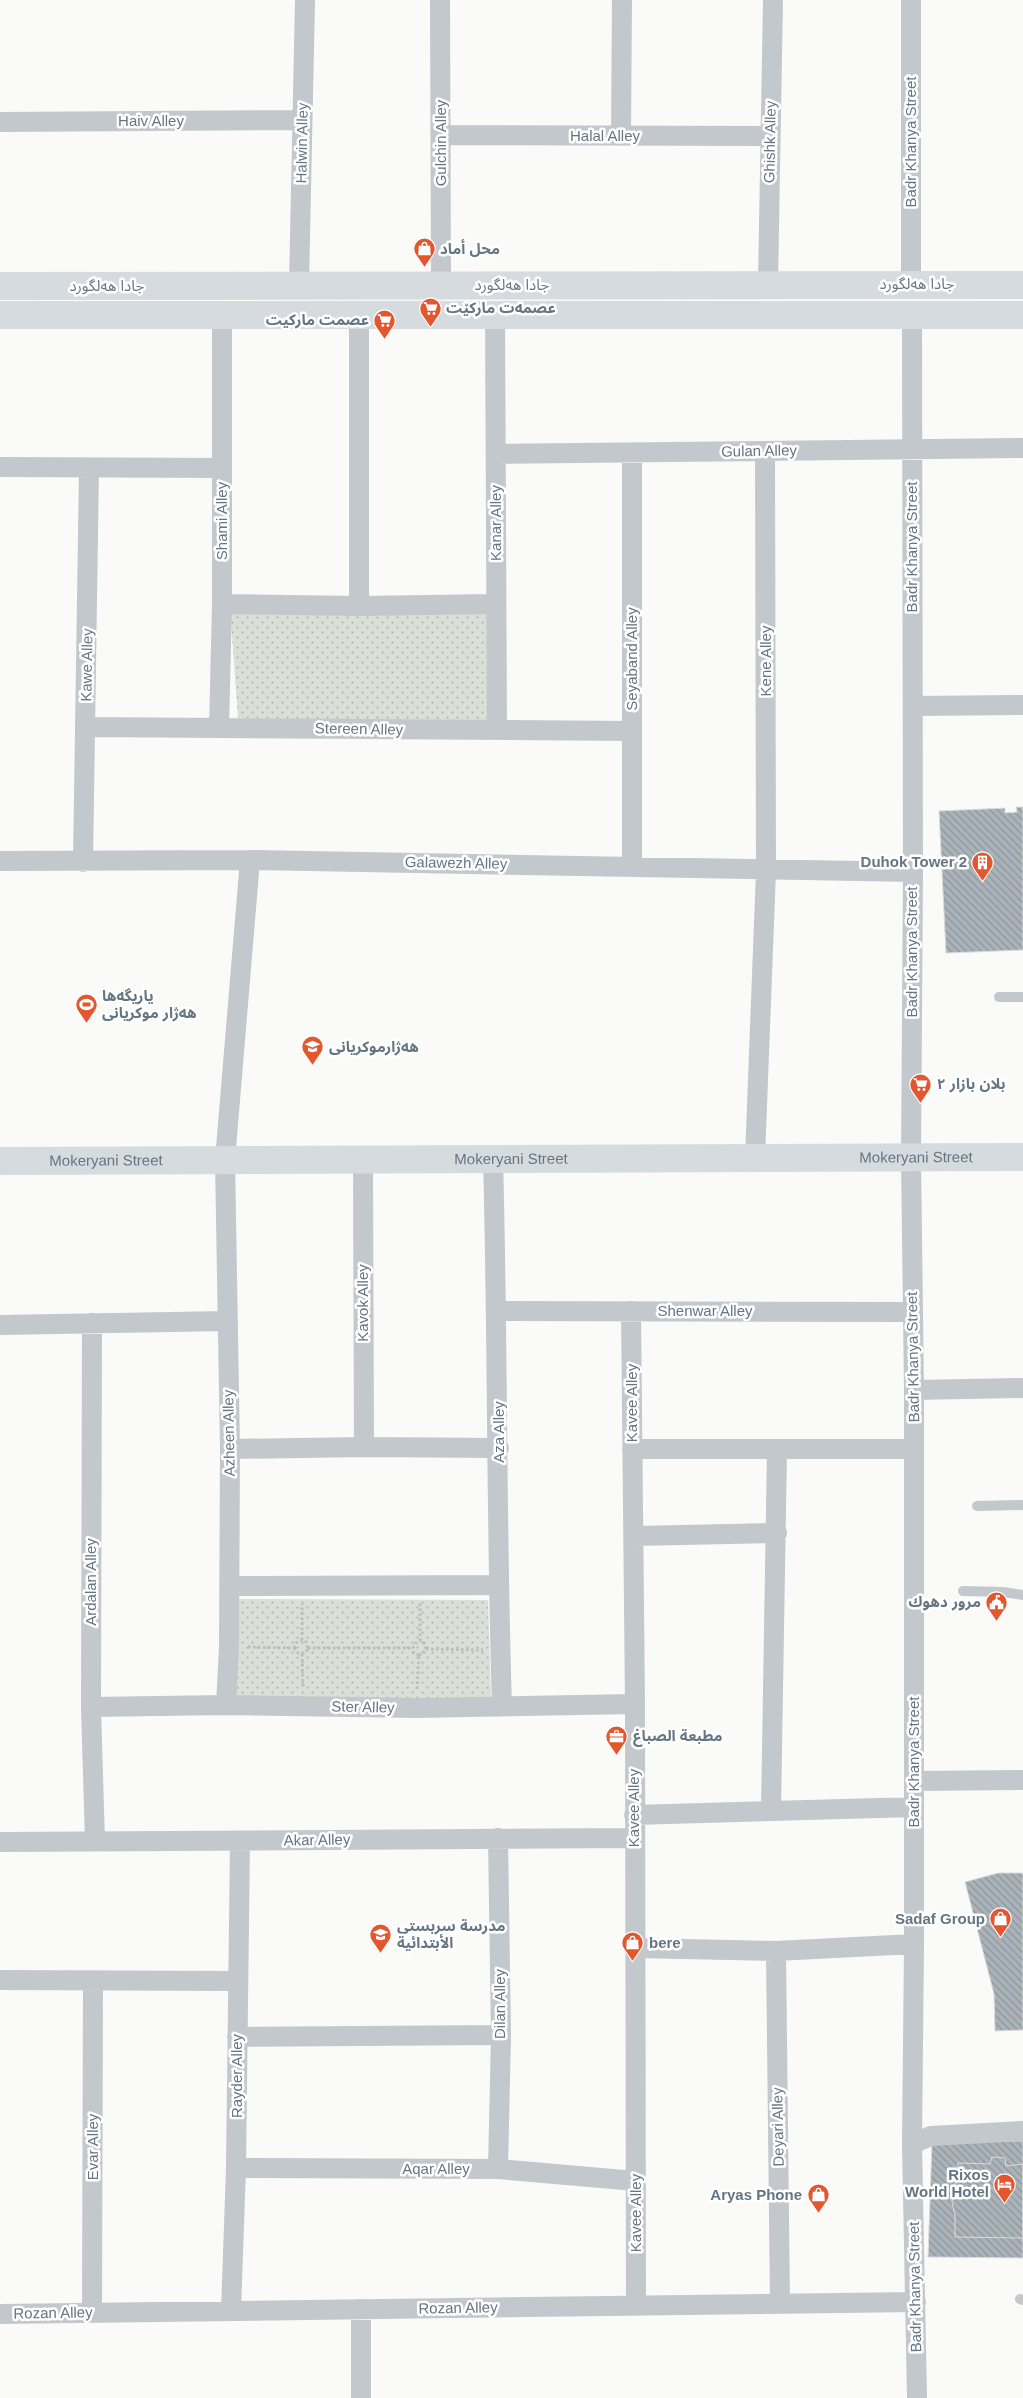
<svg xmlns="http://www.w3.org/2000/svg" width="1023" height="2398" viewBox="0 0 1023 2398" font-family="Arial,'Noto Sans Arabic',sans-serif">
<defs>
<pattern id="park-dots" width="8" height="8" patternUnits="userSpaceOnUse" patternTransform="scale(1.25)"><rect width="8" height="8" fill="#dadfd7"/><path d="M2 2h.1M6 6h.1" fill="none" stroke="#b4b9b4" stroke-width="1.8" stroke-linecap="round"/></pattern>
<pattern id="building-back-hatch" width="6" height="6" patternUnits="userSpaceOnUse" patternTransform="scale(1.25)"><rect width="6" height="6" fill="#aab3b9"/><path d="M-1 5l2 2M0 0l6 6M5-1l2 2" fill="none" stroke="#8e969c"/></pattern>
</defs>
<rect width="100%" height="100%" fill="#fafaf8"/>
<path fill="url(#park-dots)" d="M230,608l262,1v113l-254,-4z
M235,1599l253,1 3,97 -257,5z"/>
<path fill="url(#building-back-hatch)" stroke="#dcdcda" d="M1016,807h7v143l-77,3 -7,-142 66,-3v5l12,-1z
M998,1873h25v157l-28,1 -1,-37 -29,-112z
M1023,2141v117l-95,-1 4,-115z
M992,2157l13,1 1,8 17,-2v74l-68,-1v-22l-3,-13 6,-39 32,1z"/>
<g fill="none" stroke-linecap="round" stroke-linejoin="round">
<path stroke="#bbbfc2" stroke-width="3" stroke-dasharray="2.5 2.5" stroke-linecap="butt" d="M302,1640v-36
M420,1641v-39
M248,1647l46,1
M294,1648l2,-5 6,-3 4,2 2,6
M294,1648l4,5 4,1
M308,1648h105
M426,1649l57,1
M302,1654l1,35
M302,1654l4,-2 2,-4
M419,1655l4,-1 3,-5 -2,-6 -4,-2
M419,1655l-5,-2 -1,-5 3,-5 4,-2
M417,1689l2,-34"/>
<path stroke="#c3c8cc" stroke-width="10" d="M999,997h24
M977,1506l46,-1
M963,1591l40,1 20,3
M1020,2299l3,1"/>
<path stroke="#c3c8cc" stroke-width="20" d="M440,0l1,285
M911,0v284
M0,122l302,-2
M441,135l328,1
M621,136l1,-136
M768,284l5,-284
M299,285l6,-285
M359,315v291
M495,315l2,415
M912,315l1,557 -2,286 3,232v554l-2,200 5,254
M496,454l527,-6
M0,467l222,1
M222,604l137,2 137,-2
M913,706l110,-1
M86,727l545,4
M219,728l3,-124v-289
M0,861l250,-1 663,12
M83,862l6,-394
M632,866v-413
M493,1158c5,183 3,365 9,548
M755,1158l11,-287 -1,-420
M363,1160l1,287
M497,1311l415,1
M631,1311l4,393 1,601
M92,1323l-1,384 4,135
M0,1325l228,-4
M914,1390l109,-2
M230,1449l134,-2 135,1
M632,1449h281
M634,1536l143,-3
M229,1586l269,-1
M226,1705l3,-58 1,-198 -5,-289 25,-300
M91,1707l135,-2 190,3 219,-4
M914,1781l109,-1
M771,1811l6,-362
M634,1815l280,-8
M498,1838l3,197 -3,134
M0,1842l634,-4
M635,1948l141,3 138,-7
M776,1951l4,353
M0,1980l237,1
M237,2037l264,-2
M912,2144l19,-8 92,-5
M236,2168l262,1 137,12
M231,2311l5,-143 4,-327
M92,2313l1,-332
M0,2314l916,-12
M361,2398v-89"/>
<g stroke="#d6dbdf" stroke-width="28">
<path d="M0,286l1023,-1"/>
<path d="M0,315h1023"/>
<path id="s1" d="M0,1161l1023,-4"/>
</g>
</g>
<defs>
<symbol id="shop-pin" viewBox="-11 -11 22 30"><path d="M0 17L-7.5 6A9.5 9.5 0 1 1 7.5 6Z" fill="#e4572e" stroke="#fff"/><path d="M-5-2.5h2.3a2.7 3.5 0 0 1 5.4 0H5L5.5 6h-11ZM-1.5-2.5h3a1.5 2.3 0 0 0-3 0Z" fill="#fff"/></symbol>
<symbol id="supermarket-pin" viewBox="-11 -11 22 30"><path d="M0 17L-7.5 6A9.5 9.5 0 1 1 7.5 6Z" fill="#e4572e" stroke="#fff"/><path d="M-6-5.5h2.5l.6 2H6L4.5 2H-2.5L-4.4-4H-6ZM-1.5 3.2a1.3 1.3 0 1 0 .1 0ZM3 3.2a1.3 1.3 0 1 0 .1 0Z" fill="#fff"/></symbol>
<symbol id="building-pin" viewBox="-11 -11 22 30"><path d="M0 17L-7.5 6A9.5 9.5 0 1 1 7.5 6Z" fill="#e4572e" stroke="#fff"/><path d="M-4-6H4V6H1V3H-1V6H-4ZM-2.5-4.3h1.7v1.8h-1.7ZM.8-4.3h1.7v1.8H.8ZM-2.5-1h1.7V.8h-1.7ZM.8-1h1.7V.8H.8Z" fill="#fff"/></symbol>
<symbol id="stadium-pin" viewBox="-11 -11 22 30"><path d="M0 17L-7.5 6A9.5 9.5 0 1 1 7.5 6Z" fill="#e4572e" stroke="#fff"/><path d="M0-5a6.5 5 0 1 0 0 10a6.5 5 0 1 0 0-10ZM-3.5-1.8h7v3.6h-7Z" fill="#fff"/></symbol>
<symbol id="school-pin" viewBox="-11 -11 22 30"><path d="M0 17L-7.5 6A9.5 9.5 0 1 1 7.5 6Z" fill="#e4572e" stroke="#fff"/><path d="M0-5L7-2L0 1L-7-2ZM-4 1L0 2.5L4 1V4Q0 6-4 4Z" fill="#fff"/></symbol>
<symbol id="civic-pin" viewBox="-11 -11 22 30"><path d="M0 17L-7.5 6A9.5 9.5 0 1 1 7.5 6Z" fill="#e4572e" stroke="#fff"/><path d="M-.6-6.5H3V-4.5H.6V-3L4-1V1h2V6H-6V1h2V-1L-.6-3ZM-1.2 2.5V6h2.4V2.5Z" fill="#fff"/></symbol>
<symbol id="office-pin" viewBox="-11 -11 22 30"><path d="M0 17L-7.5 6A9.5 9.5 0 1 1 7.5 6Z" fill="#e4572e" stroke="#fff"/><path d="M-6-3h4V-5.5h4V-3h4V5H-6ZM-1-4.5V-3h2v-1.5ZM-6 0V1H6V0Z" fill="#fff"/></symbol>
<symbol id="hotel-pin" viewBox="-11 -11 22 30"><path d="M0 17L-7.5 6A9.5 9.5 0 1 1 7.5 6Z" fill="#e4572e" stroke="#fff"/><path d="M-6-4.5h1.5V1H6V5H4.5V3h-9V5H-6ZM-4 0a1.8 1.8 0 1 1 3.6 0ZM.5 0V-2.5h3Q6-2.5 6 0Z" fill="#fff"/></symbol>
</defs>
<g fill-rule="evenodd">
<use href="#shop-pin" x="412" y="236" width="25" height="34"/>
<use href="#supermarket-pin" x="418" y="296" width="25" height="34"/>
<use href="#supermarket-pin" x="372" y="308" width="25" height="34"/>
<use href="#building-pin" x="970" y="850" width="25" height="34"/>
<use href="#stadium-pin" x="74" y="992" width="25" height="34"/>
<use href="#school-pin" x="300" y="1034" width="25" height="34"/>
<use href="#supermarket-pin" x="908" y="1072" width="25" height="34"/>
<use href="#civic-pin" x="984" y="1590" width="25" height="34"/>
<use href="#office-pin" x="604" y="1724" width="25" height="34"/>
<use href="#shop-pin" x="988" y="1906" width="25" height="34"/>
<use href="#school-pin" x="368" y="1922" width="25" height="34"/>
<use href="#shop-pin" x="620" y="1930" width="25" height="34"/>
<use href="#hotel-pin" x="992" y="2172" width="25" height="34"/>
<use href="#shop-pin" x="806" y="2182" width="25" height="34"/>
</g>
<g text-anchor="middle" stroke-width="5" stroke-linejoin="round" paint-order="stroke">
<g font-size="15" fill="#657683" stroke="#fff">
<text x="151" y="126">Haiv Alley</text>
<text x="605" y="141">Halal Alley</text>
<text transform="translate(770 142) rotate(-89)" y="5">Ghishk Alley</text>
<text transform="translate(911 142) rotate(-90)" y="5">Badr Khanya Street</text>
<text transform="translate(302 143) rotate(-89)" y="5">Halwin Alley</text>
<text transform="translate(441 143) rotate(-90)" y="5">Gulchin Alley</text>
<text x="917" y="289">جادا هەلگورد</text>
<text x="512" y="290">جادا هەلگورد</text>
<text x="107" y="291">جادا هەلگورد</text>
<text transform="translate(759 451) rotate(-1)" y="5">Gulan Alley</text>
<text transform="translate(222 521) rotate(-90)" y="5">Shami Alley</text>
<text transform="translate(496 523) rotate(-90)" y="5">Kanar Alley</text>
<text transform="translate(912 547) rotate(-90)" y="5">Badr Khanya Street</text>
<text transform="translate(632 659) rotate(-90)" y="5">Seyaband Alley</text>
<text transform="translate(766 661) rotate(-90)" y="5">Kene Alley</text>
<text transform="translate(87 665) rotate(-89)" y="5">Kawe Alley</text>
<text transform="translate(359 729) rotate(1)" y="5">Stereen Alley</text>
<text transform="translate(456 863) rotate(1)" y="5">Galawezh Alley</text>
<text transform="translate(912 952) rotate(-90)" y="5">Badr Khanya Street</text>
<text dy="5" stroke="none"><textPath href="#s1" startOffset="511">Mokeryani Street</textPath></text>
<text dy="5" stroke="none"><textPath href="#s1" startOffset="916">Mokeryani Street</textPath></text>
<text dy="5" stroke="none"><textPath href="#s1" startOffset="106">Mokeryani Street</textPath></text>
<text transform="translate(363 1303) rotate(-90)" y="5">Kavok Alley</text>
<text x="705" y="1316">Shenwar Alley</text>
<text transform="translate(913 1357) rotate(-91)" y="5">Badr Khanya Street</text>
<text transform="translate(632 1403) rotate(-90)" y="5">Kavee Alley</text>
<text transform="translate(499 1432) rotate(-90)" y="5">Aza Alley</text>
<text transform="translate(229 1433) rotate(-91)" y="5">Azheen Alley</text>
<text transform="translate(91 1582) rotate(-90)" y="5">Ardalan Alley</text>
<text transform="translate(363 1707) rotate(1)" y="5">Ster Alley</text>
<text transform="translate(914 1762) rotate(-90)" y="5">Badr Khanya Street</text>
<text transform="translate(634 1808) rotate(-90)" y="5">Kavee Alley</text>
<text transform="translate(317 1840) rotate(-1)" y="5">Akar Alley</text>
<text transform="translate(500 2004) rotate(-90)" y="5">Dilan Alley</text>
<text transform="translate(237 2076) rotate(-90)" y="5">Rayder Alley</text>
<text transform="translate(778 2127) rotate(-91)" y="5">Deyari Alley</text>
<text transform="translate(93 2147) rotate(-90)" y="5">Evar Alley</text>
<text x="436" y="2174">Aqar Alley</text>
<text transform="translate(636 2213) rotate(-90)" y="5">Kavee Alley</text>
<text transform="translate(915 2287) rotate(-91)" y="5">Badr Khanya Street</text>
<text transform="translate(458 2308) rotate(-1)" y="5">Rozan Alley</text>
<text transform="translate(53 2313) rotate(-1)" y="5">Rozan Alley</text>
</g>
<g font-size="15" font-weight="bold" fill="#657683" stroke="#fff" text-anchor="start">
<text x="440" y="254">محل أماد</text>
<text x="446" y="313">عصمه‌ت ماركێت</text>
<text x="369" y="325" text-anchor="end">عصمت ماركيت</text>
<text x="967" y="867" text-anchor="end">Duhok Tower 2</text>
<text x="102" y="1001">یاریگەها<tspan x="102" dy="17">هەژار موکریانی</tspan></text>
<text x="329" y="1052">ھەژارموکریانی</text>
<text x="937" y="1089">بلان بازار ٢</text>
<text x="981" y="1607" text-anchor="end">مرور دهوك</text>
<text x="633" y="1741">مطبعة الصباغ</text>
<text x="985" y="1924" text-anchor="end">Sadaf Group</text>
<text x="397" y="1931">مدرسة سربستي<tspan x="397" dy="17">الأبتدائية</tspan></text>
<text x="649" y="1948">bere</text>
<text x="989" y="2180" text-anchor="end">Rixos<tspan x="989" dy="17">World Hotel</tspan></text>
<text x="802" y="2200" text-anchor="end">Aryas Phone</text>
</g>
</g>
</svg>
